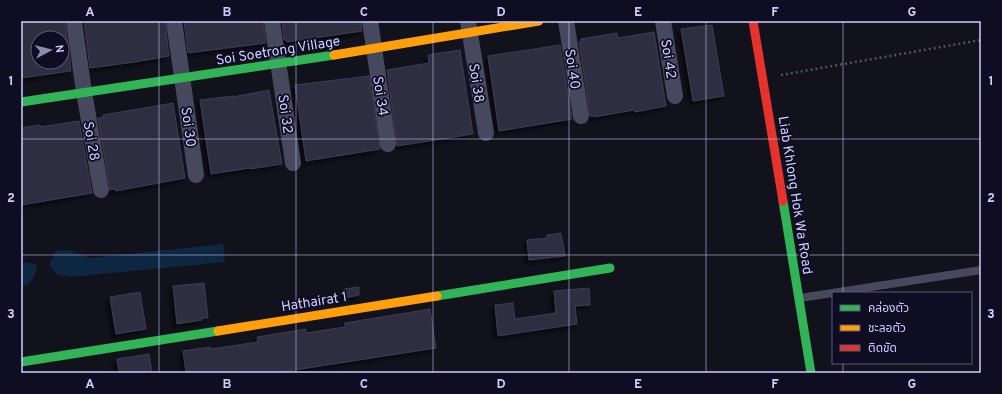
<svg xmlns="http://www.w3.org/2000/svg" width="1002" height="394" viewBox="0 0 1002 394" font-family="Overpass,'Noto Sans Thai',sans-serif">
<defs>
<filter id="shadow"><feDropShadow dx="-3.5" dy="3.5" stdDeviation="2" flood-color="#0009"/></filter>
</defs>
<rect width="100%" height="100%" fill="#12121d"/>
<path fill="#0d2741" d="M223,244l2,18 -154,15 -13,-2 -9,-9 6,-15 12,-1 24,8z
M21,262l16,2c-1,9 -3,14 -9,21l-7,1z"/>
<path fill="#2f2f3f" stroke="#3d3c50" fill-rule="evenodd" filter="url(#shadow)" d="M21,21h44l6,50 -50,7zM38,38h24v24h-24z
M84,21h81l4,35 -34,6 -45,6z
M184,21h79l3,22 -78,10z
M282,21h79l1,10 -75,11 -1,-2h-2z
M712,25l12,71 -31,5 -12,-72z
M654,32l12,74 -31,6 -1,-2 -40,7v-1h-4l-11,-74h2v-3l36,-6 1,5z
M560,45l12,74 -73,12 -11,-75z
M460,50l13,84 -76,12 -10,-76 42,-7 -1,-8z
M369,76l11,73 -74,12 -11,-76z
M269,90l13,74 -32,5v-1l-39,6 -11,-74 33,-4v1z
M173,103l12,75 -69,13 -1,-2 -5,1 -12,-72 6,-1 -1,-2z
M79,121l13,72 -71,12v-77l19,-3v2z
M561,233l4,23 -36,4 -2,-20 20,-2v-3z
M204,283l4,35h-6v2l-25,4 -4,-38z
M359,287v8l-14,3 -1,-9z
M589,288l1,17 -15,1 2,18 -79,12 -3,-31 18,-2 2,16 41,-6 -2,-22z
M140,292l6,37 -30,5 -6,-37z
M430,309l6,39 -161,25h-89l-3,-22 27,-4 1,2 47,-7 -1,-5 49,-8v4l39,-6v-4z
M149,354l3,19h-33l-2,-14z"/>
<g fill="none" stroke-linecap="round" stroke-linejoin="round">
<path stroke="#475862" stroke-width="2.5" stroke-dasharray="2 3" stroke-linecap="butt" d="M781,75l200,-35"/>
<path stroke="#46485e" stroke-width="8" d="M800,298l181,-28"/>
<path stroke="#46485e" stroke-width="16" d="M74,21l10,71 17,98
M174,21l22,154
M272,21l21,142
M370,21l18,123
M468,21l18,112
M566,21l15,95
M663,21l12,75"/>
<path stroke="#30b455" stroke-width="9" d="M21,102l313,-47
M783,201l28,172
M437,296l173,-28
M21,362l197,-31"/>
<path stroke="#ff9f0a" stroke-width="9" d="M334,55l205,-34
M218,331l219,-35"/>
<path stroke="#e5322d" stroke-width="9" d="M753,21l30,180"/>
</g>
<path fill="none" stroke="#cccdff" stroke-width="1" stroke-opacity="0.55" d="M159,21v352M296,21v352M433,21v352M569,21v352M706,21v352M843,21v272M21,139h960M21,255h960M843,363v10"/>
<g text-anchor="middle" stroke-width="3.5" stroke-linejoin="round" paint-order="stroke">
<g font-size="14" fill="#cccdff" stroke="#0e0d21">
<text transform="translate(278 50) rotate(-9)" y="5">Soi Soetrong Village</text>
<text transform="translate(669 59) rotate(81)" y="5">Soi 42</text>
<text transform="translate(573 69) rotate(81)" y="5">Soi 40</text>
<text transform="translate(477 83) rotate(81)" y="5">Soi 38</text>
<text transform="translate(381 96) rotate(81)" y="5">Soi 34</text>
<text transform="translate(286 114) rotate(82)" y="5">Soi 32</text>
<text transform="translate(189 127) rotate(82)" y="5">Soi 30</text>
<text transform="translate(92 141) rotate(80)" y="5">Soi 28</text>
<text transform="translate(796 195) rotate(81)" y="5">Liab Khlong Hok Wa Road</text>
<text transform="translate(314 301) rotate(-9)" y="5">Hathairat 1</text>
</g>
</g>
<rect width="1002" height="394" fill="none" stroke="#0e0d21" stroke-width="44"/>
<rect x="832" y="292" width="140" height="72" fill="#0e0d21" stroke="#5a5a7a"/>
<rect x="840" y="305" width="20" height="6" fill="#30b455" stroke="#5a5a7a"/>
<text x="868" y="312" font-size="12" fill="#cccdff">คล่องตัว</text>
<rect x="840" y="325" width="20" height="6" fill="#ff9f0a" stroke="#5a5a7a"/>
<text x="868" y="332" font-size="12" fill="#cccdff">ชะลอตัว</text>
<rect x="840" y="345" width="20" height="6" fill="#e5322d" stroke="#5a5a7a"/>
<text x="868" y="352" font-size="12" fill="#cccdff">ติดขัด</text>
<g transform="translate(50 50) rotate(83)"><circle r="19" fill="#0e0d21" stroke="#5a5a7a"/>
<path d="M0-3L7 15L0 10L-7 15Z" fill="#8b8cb0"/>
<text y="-6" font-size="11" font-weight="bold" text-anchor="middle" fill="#cccdff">N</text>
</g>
<rect x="22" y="22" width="958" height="350" fill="none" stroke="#cccdff" stroke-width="1.5"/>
<g font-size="13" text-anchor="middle" font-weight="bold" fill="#cccdff">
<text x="90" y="16">A</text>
<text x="227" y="16">B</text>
<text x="364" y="16">C</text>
<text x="501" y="16">D</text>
<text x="638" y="16">E</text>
<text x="775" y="16">F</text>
<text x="912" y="16">G</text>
<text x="11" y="85">1</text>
<text x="991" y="85">1</text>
<text x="11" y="202">2</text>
<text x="991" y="202">2</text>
<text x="11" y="318">3</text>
<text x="991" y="318">3</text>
<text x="90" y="388">A</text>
<text x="227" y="388">B</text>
<text x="364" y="388">C</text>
<text x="501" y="388">D</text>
<text x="638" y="388">E</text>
<text x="775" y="388">F</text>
<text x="912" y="388">G</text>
</g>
</svg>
